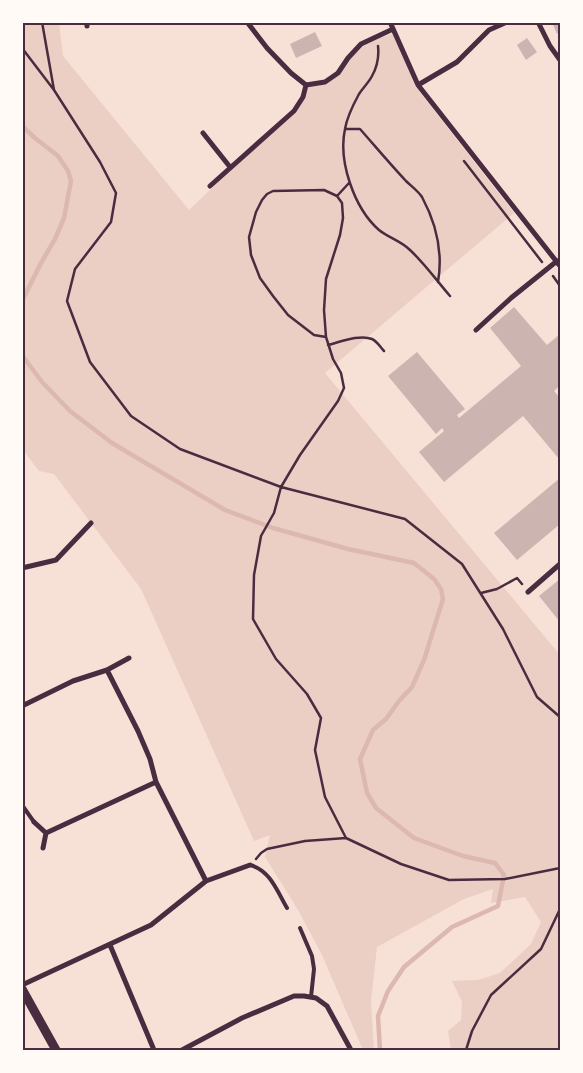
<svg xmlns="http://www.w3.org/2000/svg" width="583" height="1073" viewBox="0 0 583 1073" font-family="'Noto Serif',serif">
<rect width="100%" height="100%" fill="#f7e1d7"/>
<path fill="#ebcfc5" d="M23,23h36l4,33 126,154 43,-41 64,-56 9,-16 3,-11 18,-2 36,-37 12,-7 20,-7 21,53 99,127 -189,160 235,282v395h-109l-3,-19 13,-11 1,-18 -10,-21 26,-1 22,-7 31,-29 10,-22 -16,-25 -34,6 2,-14 -29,10 -87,48 -6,54 3,49h-11l-42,-97 -23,-43 -33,-53 5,-22 -16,6 -113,-252 -87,-115 -15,-3 -16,-21z"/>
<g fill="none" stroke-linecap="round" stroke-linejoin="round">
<path stroke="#dcb8b0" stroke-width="4.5" d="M22,126l13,12 23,18 10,15 3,10 -7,37 -9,21 -14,24 -19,38
M22,355l20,27 28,29 42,32 113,67 48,18 75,21 66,14 20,16 7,10 2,10 -19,61 -12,27 -13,14 -13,18 -13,11 -13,29 7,34 9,15 38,30 49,18 32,7 9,12 -6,31 -46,21 -48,40 -16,24 -10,25 2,34"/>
</g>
<path fill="#ccb4b1" d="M552,22h8v10l-3,2z
M315,32l7,14 -26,12 -6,-14z
M527,38l10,14 -11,8 -9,-15z
M514,307l33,38 13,-11v51l-6,6 6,7v62l-37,-44 -79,66 -25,-30 25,-21 -2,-3 -6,6 -48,-58 29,-24 48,57 -8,6 2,3 62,-52 -31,-38z
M560,478v46l-43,36 -23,-27z
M560,579v43l-21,-26z"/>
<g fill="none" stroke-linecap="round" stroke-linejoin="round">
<path stroke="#4a2c40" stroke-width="2.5" d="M42,22l12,68
M378,46c1,9 -1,21 -6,30 -3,6 -9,12 -13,18 -6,11 -12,23 -14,35 -7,32 9,79 34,101 10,8 22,11 31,20 15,14 27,31 40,46
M22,48l32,42 46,72 16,31 -5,29 -36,47 -8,32 23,61 41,54 49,33 101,38 124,32 57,45 41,65 34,68 23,20
M345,129h15c15,17 30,35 46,52 5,5 12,10 16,16 14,26 21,56 16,85
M464,161l78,101
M337,196l5,7 1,15 -3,17 -14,44 -2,31 2,27 7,22 8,14 3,15 -6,13 -38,54 -19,32 -7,26 -13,23 -7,39 -1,44 23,40 31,35 14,24 -6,32 10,47 21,41
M553,276l7,10
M326,337l-12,-2 -26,-20 -15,-19 -13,-18 -9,-23 -2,-18 7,-25 6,-12 5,-6 6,-3 51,-1 13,6 12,-13
M328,345c12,-3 32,-11 44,-6 5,2 8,8 12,12
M481,593l16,-4 20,-11 5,6
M256,859l5,-6 6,-4 38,-8 41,-3 55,26 48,16 56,-1 55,-11
M466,1050l6,-19 19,-36 50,-46 19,-40"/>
<path stroke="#4a2c40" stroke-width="4" d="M22,805l12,17
M250,865c20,5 27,26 37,43
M300,928l12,28 2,13 -3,28"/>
<path stroke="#4a2c40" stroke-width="5" d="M247,22l20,26 24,25 15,12 19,-3 13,-9 10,-15 13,-14 32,-15
M390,22l28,63 142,181
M538,22l12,24 10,14v-1
M87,26v-4
M418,85l39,-23 32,-32 18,-8
M203,133l27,34
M210,186l84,-75 9,-14 3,-12
M476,330l35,-32 46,-37
M22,568l34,-8 35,-37
M528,592l32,-28
M107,670l22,-12
M22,706l51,-25 34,-11 31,61 12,28 6,23 50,99
M34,822l12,11 -3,15
M46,833l110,-51
M110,945l44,105
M22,985l129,-60 55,-44 44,-16
M182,1050l60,-32 52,-22h10l12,2 11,8 24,44"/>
<path stroke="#4a2c40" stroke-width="9" d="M22,989l34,61"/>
</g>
<rect width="583" height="1073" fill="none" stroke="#fffaf5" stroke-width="48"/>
<rect x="24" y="24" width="535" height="1025" fill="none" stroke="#4a2c40" stroke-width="2"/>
</svg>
